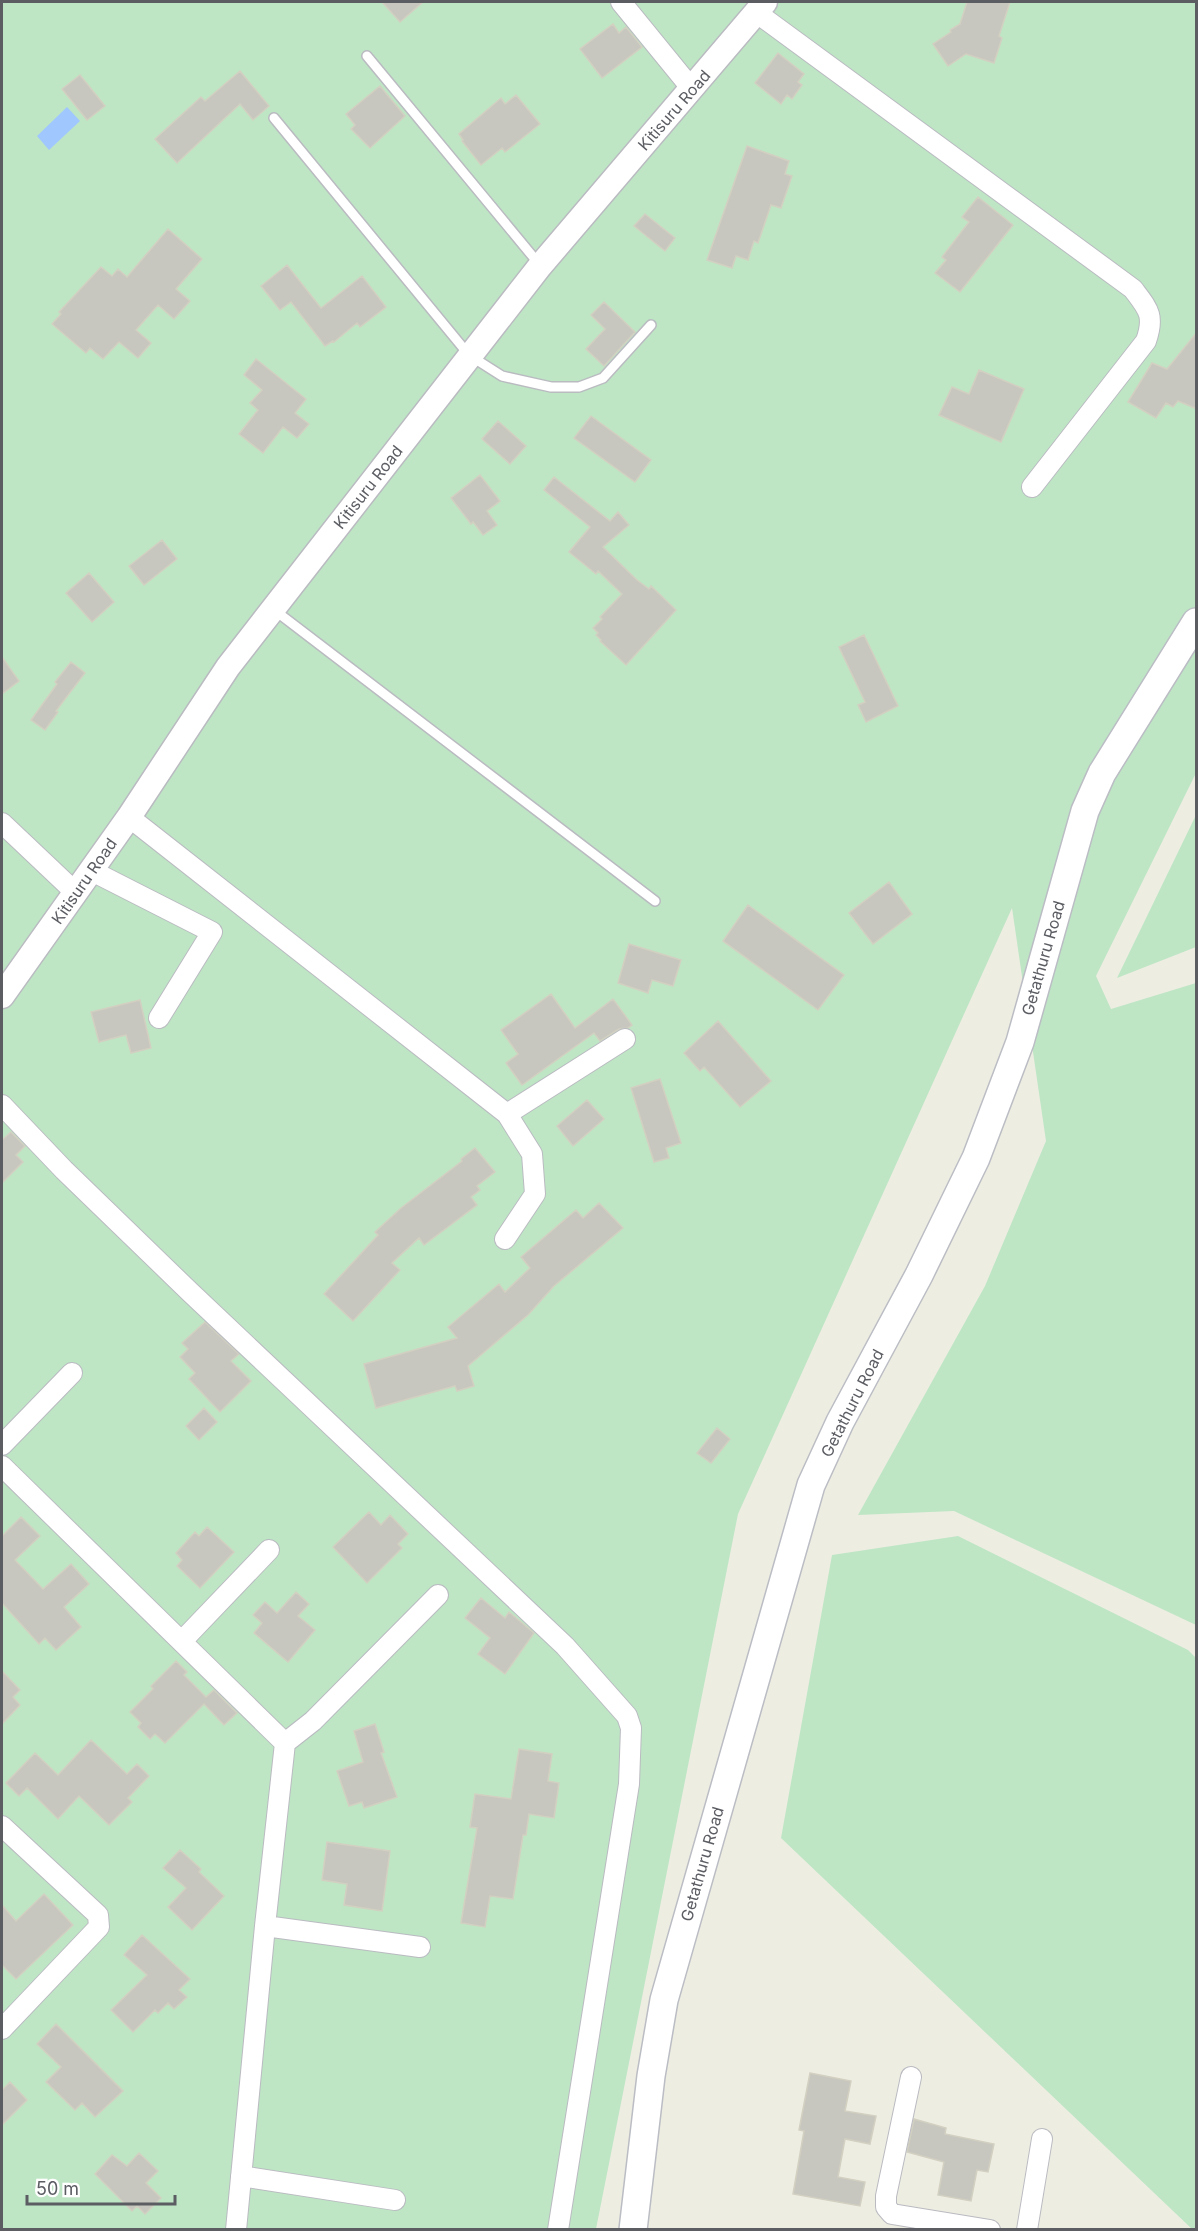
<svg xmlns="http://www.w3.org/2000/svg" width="1198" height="2231" viewBox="0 0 1198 2231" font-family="Inter,sans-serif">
<rect width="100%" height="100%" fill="#eeede2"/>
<path fill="#bee6c5" d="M2,2h1194v771l-100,203 15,33 85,-26v642l-242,-114 -96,4 127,-229 61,-145 -34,-233 -274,606 -142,715 -594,1z
M1196,815v132l-79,31z
M958,1536l230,114 8,8v571h-4l-411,-391 51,-283z"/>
<path fill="#a1c7ff" d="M67,107l13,14 -31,29 -12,-14z"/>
<path fill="#c8c7bf" stroke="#d2d0c1" stroke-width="1.5" d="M382,2h41l-23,20z
M967,2h43l-11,34 3,2 -8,25 -28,-9 -18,12 -15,-22 18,-12 -1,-2 10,-6z
M613,24l6,9 7,-6 16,20 -40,31 -22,-29z
M778,53l26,21 -6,8 4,3 -10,14 -5,-4 -6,9 -26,-21z
M240,71l29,35 -16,14 -13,-16 -63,59 -22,-24 46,-42 4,4z
M80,75l25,31 -18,14 -25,-31z
M380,86l25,30 -35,32 -19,-19 4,-4 -9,-11z
M516,95l24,29 -35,28 -3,-4 -21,17 -19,-24 1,-1 -4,-6 42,-36 4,6z
M747,146l42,15 -4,13 7,2 -11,32 -10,-3 -13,38 -4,-2 -6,19 -12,-4 -4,12 -25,-8z
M978,197l35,28 -53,67 -25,-19 11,-13 -4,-3 27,-35 -7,-5z
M645,214l30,24 -10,13 -31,-25z
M168,229l34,30 -26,30 14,12 -16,18 -16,-14 -22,25 15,13 -13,15 -19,-16 -16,17 -13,-11 -4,5 -34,-29 9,-10 -2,-2 42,-45 11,9 6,-7 9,8z
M287,265l34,43 41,-32 24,31 -26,20 -3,-4 -23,19 -1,-1 -8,5 -34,-44 -11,8 -19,-24z
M604,302l31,30 -31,34 -18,-17 19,-20 -14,-14z
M1197,332v77l-19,-8 -5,6 -7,-4 -10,15 -28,-16 24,-39 15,6z
M256,359l50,40 -11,14 14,11 -12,14 -14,-11 -20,26 -24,-19 19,-24 -8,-7 12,-13 -18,-15z
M979,370l45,19 -23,53 -62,-27 13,-28 17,7z
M591,416l60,44 -16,22 -61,-44z
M498,421l28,25 -16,18 -28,-25z
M480,475l20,26 -13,10 10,14 -14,10 -10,-13 -2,2 -20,-26z
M554,477l56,44 8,-9 11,13 -26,22 34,33 12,9 2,-3 25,24 -50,55 -26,-24 1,-1 -5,-5 2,-2 -5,-5 9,-9 -2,-2 22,-23 -24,-23 -2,3 -27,-22 21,-25 -46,-37z
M162,540l15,19 -33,26 -15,-19z
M89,573l25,29 -22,20 -26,-29z
M864,635l34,71 -32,16 -8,-17 7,-3 -26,-55z
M2,657l17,24 -17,13z
M71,662l14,11 -29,38 2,1 -13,18 -14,-10 26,-36 -2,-2z
M889,882l23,32 -39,30 -24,-31z
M748,905l96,70 -26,35 -95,-69z
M629,944l52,16 -8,26 -21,-6 -4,13 -30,-10z
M551,994l24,34 38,-29 19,26 -4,3 -9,1 -19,12 -6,-8 -72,52 -16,-22 12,-9 -17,-24z
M140,1000l11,48 -20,5 -5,-18 -27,7 -8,-30z
M718,1021l53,60 -31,26 -36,-40 -4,4 -16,-18z
M660,1079l21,64 -15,5 3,10 -15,4 -23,-74z
M587,1100l17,19 -31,27 -16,-20z
M11,1132l14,14 -9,9 7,7 -21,21v-43z
M475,1148l20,24 -18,14 3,4 -9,7 6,8 -53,40 -5,-7 -27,25 8,7 -47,51 -29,-27 54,-59 -3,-3 26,-24 61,-47 -1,-2z
M599,1203l24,25 -69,58 -26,29 -60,51 6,20 -17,5 -2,-5 -79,22 -12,-44 93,-26 -9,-11 51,-43 6,8 25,-24 -9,-11 55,-47 7,8z
M205,1322l34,32 -8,7 20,20 -31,31 -31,-33 6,-6 -15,-16 8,-8 -6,-6z
M204,1408l13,14 -18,18 -13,-14z
M717,1428l13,11 -19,24 -14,-10z
M369,1512l12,13 9,-10 18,19 -10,10 4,4 -35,35 -34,-36z
M21,1517l19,19 -25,24 28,29 28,-25 18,20 -25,23 17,20 -25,23 -11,-12 -6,6 -37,-41v-67z
M207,1527l27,25 -34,36 -23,-22 5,-6 -6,-7 19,-21 4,4z
M296,1592l13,12 -11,12 17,14 -27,32 -34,-29 8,-10 -9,-8 12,-13 12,11z
M481,1598l24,20 4,-6 25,21 -29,41 -27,-20 12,-16 -25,-20z
M176,1661l11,11 -3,3 22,22 8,-7 23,23 -13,12 -20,-21 -39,39 -10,-9 -5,5 -12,-12 3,-4 -11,-11 23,-23 -2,-3z
M2,1671l18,19 -7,7 7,8 -18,19z
M375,1724l9,28 -3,1 16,44 -33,11 -2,-6 -13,4 -12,-35 26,-9 -9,-31z
M91,1740l36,34 10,-10 12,12 -21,22 4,4 -23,23 -30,-29 -21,23 -31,-31 -8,8 -13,-13 29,-30 23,22z
M519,1749l33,5 -4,27 11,2 -5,35 -25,-4 -3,21h-3l-10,64 -23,-3 -5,31 -24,-4 16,-95 -7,-1 5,-33 36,5z
M327,1842l63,9 -8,60 -38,-6 3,-21 -25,-4z
M180,1850l21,19 -2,3 25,24 -32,34 -24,-23 18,-19 -23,-20z
M44,1894l29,31 -57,54 -14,-14v-60l14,16z
M142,1935l48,44 -11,11 8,7 -13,12 -6,-6 -10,10 -3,-3 -22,22 -22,-22 36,-35 -23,-20z
M56,2024l67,67 -28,26 -13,-14 -7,7 -29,-28 15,-15 -24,-23z
M810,2073l41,8 -6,30 31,5 -6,28 -25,-5 -7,38 27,5 -5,24 -67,-12 11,-63 -5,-1z
M10,2082l17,18 -25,25v-35z
M914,2119l32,9 -1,6 49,10 -6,28 -11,-2 -6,31 -33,-6 6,-33 -37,-10z
M139,2153l19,18 -12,12 15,15 -16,16 -8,-8 -5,5 -37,-37 17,-19 15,11z"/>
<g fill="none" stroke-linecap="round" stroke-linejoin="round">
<defs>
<path id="service" d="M367,56l172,208
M274,118l195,237 33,21 49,11h28l24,-9 48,-53
M273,609l382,292"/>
<path id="minor" d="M621,2l71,87
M757,13l376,276c15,20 22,26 13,52l-114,146
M129,817l378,297 25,40 3,40 -30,45
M2,823l74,70
M92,871l120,61 -53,86
M2,1105l62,65 126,122 375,354 62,70 4,12 -2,56 -71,446
M507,1114l118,-75
M2,1445l70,-72
M2,1466l283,277 -20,183 -29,304
M182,1641l87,-91
M285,1743l28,-22 125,-126
M2,1826l96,89 1,12 -97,102
M265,1926l155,21
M911,2077l-25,119v11l6,7 98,16
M241,2176l154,24
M1027,2230l15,-91"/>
<path id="tertiary" d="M2,996l127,-179 99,-150 312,-401 225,-264"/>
<path id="secondary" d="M633,2230l18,-154 13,-76 147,-515 29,-63 79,-147 57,-117 44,-116 65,-231 17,-38 94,-151"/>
</defs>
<use href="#service" stroke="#babbc1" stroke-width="12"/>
<use href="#minor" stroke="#babbc1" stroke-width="22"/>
<use href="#tertiary" stroke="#babbc1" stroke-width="27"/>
<use href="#secondary" stroke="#bbbdc4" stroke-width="30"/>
<use href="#service" stroke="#fff" stroke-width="9"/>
<use href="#minor" stroke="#fff" stroke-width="20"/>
<use href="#tertiary" stroke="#fff" stroke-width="24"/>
<use href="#secondary" stroke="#fff" stroke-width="27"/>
</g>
<g text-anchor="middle" stroke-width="6" stroke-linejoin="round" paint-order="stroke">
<g font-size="16" fill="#5b5d63" stroke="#fff">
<text transform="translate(674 110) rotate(-49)" y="6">Kitisuru Road</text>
<text transform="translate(368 487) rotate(-52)" y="6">Kitisuru Road</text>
<text transform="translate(84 881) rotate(-55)" y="6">Kitisuru Road</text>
<text transform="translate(1043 958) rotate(-74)" y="6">Getathuru Road</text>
<text transform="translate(852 1403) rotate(-63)" y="6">Getathuru Road</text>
<text transform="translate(702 1864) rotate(-74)" y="6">Getathuru Road</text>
</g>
</g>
<rect width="1198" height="2231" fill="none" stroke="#5b5d63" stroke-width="6"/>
<path d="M27 2195v9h148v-9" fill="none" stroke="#5b5d63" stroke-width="3"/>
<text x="36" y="2195" font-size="18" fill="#5b5d63" stroke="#ffffff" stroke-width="4.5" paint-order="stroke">50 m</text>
</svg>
